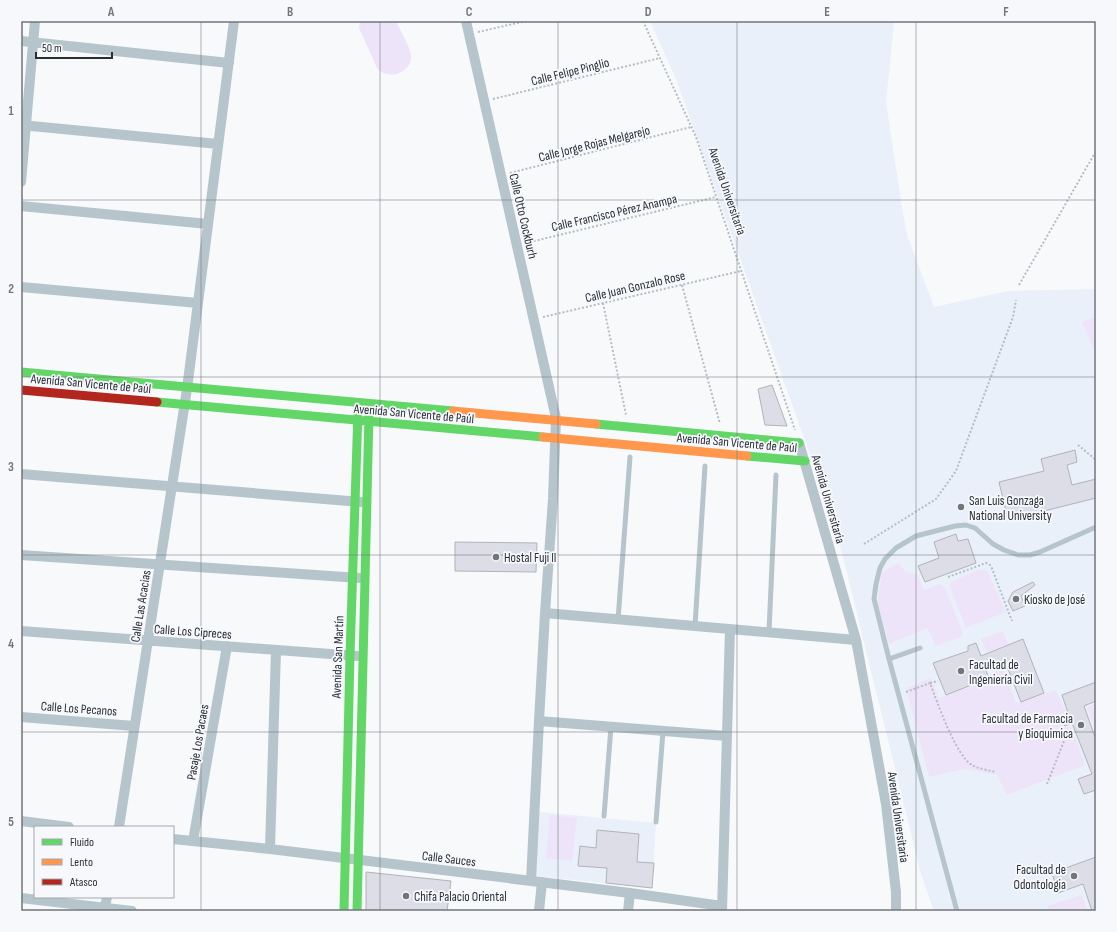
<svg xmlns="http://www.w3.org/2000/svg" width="1117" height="932" viewBox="0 0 1117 932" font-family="'Sofia Sans Condensed',sans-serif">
<rect width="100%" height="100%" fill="#f7f9fb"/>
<path fill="#e9f0f9" d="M650,21h247l-3,2 -8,79 16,106 5,27 27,72 74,-16 88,-2v622h-162l-13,-37 -79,-321 -30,-93 -136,-381z
M539,812l117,11 -4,65 -117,-12z"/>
<path fill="#eee4f9" d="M360,21h36c3,7 15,28 15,34 2,18 -24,26 -34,13l-18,-40z
M1096,316v38l-14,-32z
M898,563l8,9 12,3 6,15 16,-6 5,4 18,45 -2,4 -25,9 -9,-18 -38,16 -12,-41 5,-30z
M980,569l7,2 19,41 -40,16 -16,-41 1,-5z
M1003,631l5,13 -21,8 -6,-13z
M1001,662l15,41 40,-13 10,22 -8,6 6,10 7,-2 14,39 -78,30 -10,-20 -33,-6 -35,8 -23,-89 25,-10 8,20 57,-21 -4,-13z
M1096,704v29l-9,-26z
M550,815l27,3 -5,43 -26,-3z
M1082,895l5,16h-38l-2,-5z"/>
<path fill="#dcdde7" stroke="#b1b3b7" d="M772,385l15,41 -22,-1 -7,-36z
M1075,450l2,12 -10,3 5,20 24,-6v19l-88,22 -9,-38 45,-11 -3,-12z
M956,534l2,7 10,-2 8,24 -51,19 -7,-16 21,-8 -5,-16z
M455,542l82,1 -1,29 -81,-1z
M1033,582l2,3 -14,11 4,10 -12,5 -5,-10 5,-9z
M1023,639l21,54 -23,9 -16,-41 -20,7 4,10 -43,17 -13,-32 35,-12v-5l8,-3 5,13z
M1096,682v19l-12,5 12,34v50l-12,4 -6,-15 14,-5 -20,-51 -7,3 -5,-8 8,-5 -6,-18z
M597,830l42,4 -2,28 17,1 -2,25 -46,-5 1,-15 -29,-2 2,-20 16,2z
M1096,857v54h-4l-9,-27 -25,9 -6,-20z
M366,872l85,9 -4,30h-81z"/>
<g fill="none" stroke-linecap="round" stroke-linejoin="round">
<path stroke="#b5bec2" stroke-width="2" stroke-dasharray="2 2" stroke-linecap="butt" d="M643,21l53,116 99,293
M478,32l48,-11
M493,99l167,-41
M510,173l181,-46
M526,243l190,-46
M682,285l38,139
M1019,285l77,-134
M603,303l23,112
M543,317l198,-46
M1078,445l18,15
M864,544l72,-45 20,-28 57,-154 3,-17
M948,577l38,-14 3,1 2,2 21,55
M930,683l8,-2
M906,692l24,-9c7,19 26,73 42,82 6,4 16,5 23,7
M1047,784l21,-53"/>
<path stroke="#b6c5cb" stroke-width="5" d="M618,620l12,-163
M695,626l10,-160
M769,632l7,-157
M889,659l31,-11
M604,816l7,-89
M656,822l7,-91
M957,911l-68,-252 -15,-60 2,-15 4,-16 5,-9 11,-11 20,-12 39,-10 11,-1 9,3 18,16 11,6 14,5h12l10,-3 56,-25"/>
<path stroke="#b6c5cb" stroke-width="10" d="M466,21l90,397 -3,81 -8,114 -6,108 -8,160
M21,41l208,22
M21,125l197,19
M21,182l14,-161
M21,206l187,18
M21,287l177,16
M799,443l57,197 30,164 10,88v19
M21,474l340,28
M21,555l338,23
M545,613l311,27
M21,631l336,25
M21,717l113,9
M539,721l188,15
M21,821l48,6
M119,827l68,-438 47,-368
M173,839l97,10 360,44 92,13
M193,841l34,-195
M270,849l6,-199
M21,898l111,13
M104,911l3,-14
M539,911l3,-29
M628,911l2,-18
M722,911l8,-282"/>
<path stroke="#63d668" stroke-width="9" d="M21,372l432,39
M157,402l386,35
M596,424l203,19
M747,456l58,5
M344,911l6,-256 8,-244
M357,911l12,-497"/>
<path stroke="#ff974d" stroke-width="9" d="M453,411l143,13
M543,437l204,19"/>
<path stroke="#b3261e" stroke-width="9" d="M21,390l136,12"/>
</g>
<path fill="none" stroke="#72767b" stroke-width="1" stroke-opacity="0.55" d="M201,21v890M380,21v890M558,21v890M737,21v890M916,21v890M21,200h1075M21,377h1075M21,555h1075M21,732h1075"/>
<g fill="#72767b" stroke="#f6f8fc" stroke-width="1.5">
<circle cx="961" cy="507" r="4"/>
<circle cx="496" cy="557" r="4"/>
<circle cx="1016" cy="599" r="4"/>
<circle cx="961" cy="671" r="4"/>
<circle cx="1081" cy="725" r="4"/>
<circle cx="1074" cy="876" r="4"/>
<circle cx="406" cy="896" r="4"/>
</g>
<g text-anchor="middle" stroke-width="3.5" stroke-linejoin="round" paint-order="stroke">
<g font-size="13" fill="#2a2f36" stroke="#f6f8fc">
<text transform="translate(570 71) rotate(-14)" y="5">Calle Felipe Pinglio</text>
<text transform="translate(594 143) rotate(-14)" y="5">Calle Jorge Rojas Melgarejo</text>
<text transform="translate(728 191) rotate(71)" y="5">Avenida Universitaria</text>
<text transform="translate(614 212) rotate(-13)" y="5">Calle Francisco Pérez Anampa</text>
<text transform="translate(524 216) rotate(77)" y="5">Calle Otto Cockburh</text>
<text transform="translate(635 286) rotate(-13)" y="5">Calle Juan Gonzalo Rose</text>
<text transform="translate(91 383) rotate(5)" y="5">Avenida San Vicente de Paúl</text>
<text transform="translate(414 413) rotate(5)" y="5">Avenida San Vicente de Paúl</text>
<text transform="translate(737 442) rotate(5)" y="5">Avenida San Vicente de Paúl</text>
<text transform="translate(829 499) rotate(74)" y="5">Avenida Universitaria</text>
<text transform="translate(140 606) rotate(-81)" y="5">Calle Las Acacias</text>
<text transform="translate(193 631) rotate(4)" y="5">Calle Los Cipreces</text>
<text transform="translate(337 657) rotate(-88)" y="5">Avenida San Martín</text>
<text transform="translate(79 708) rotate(4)" y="5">Calle Los Pecanos</text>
<text transform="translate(197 742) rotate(-80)" y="5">Pasaje Los Pacaes</text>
<text transform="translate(899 817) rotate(82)" y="5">Avenida Universitaria</text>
<text transform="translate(449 858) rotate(7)" y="5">Calle Sauces</text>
</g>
<g font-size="13" fill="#2a2f36" stroke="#f6f8fc" text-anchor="start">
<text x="969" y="505">San Luis Gonzaga<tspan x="969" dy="15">National University</tspan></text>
<text x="504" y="562">Hostal Fuji II</text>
<text x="1024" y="604">Kiosko de José</text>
<text x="969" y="669">Facultad de<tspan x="969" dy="15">Ingeniería Civil</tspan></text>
<text x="1073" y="723" text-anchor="end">Facultad de Farmacia<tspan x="1073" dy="15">y Bioquimica</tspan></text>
<text x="1066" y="874" text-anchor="end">Facultad de<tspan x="1066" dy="15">Odontologia</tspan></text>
<text x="414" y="901">Chifa Palacio Oriental</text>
</g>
</g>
<rect width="1117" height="932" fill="none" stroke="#f6f8fc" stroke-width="44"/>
<rect x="34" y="826" width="140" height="72" fill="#f6f8fc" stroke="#a4a8ad"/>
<rect x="42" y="839" width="20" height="6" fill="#63d668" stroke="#a4a8ad"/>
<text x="70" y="846" font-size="12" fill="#2a2f36">Fluido</text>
<rect x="42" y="859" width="20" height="6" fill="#ff974d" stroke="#a4a8ad"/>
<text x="70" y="866" font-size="12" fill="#2a2f36">Lento</text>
<rect x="42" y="879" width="20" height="6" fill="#b3261e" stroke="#a4a8ad"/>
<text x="70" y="886" font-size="12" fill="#2a2f36">Atasco</text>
<path d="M36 52v6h76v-6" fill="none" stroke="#2a2f36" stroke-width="2"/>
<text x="42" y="52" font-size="12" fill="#2a2f36" stroke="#f6f8fc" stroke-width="3" paint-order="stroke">50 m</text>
<rect x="22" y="22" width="1073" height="888" fill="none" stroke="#72767b" stroke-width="1.5"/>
<g font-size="13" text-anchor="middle" font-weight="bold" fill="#72767b">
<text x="111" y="16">A</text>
<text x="290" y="16">B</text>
<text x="469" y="16">C</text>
<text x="648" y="16">D</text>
<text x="827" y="16">E</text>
<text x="1006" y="16">F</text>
<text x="11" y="115">1</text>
<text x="11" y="293">2</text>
<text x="11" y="471">3</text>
<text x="11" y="648">4</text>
<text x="11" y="826">5</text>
</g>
</svg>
